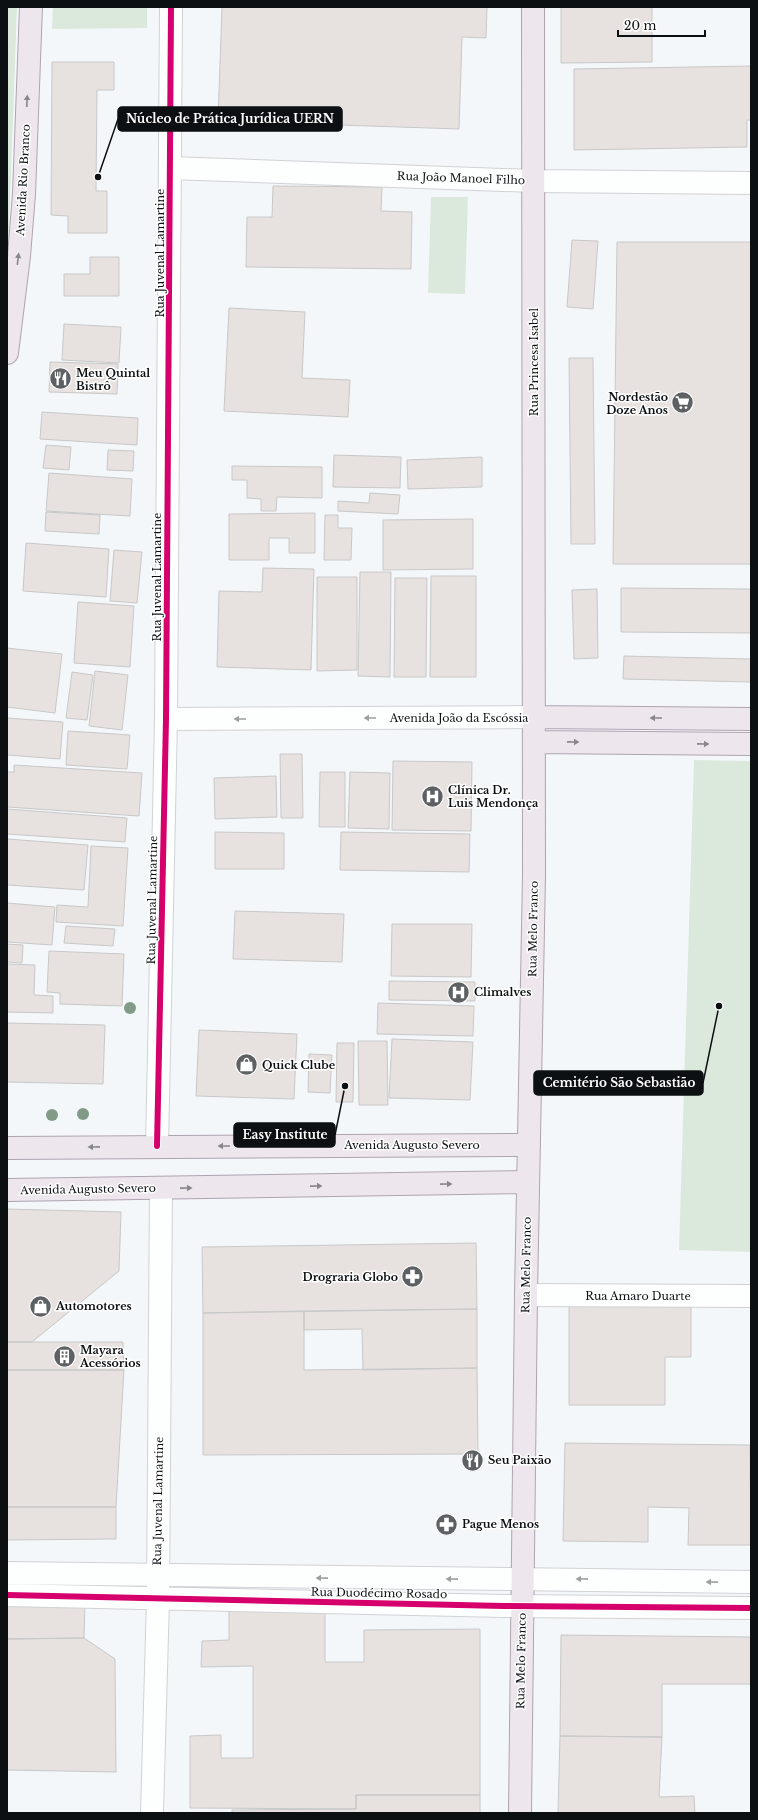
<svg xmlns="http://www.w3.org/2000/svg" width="758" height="1820" viewBox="0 0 758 1820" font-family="'Libre Baskerville',serif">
<rect width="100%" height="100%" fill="#f4f7fa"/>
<path fill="#dbe9dd" d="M7,7h10l-9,251h-1z
M53,7h94v21l-95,1z
M431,197h37l-3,97 -37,-1z
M694,760l57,1v491l-72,-2z"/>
<path fill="#e7e1df" stroke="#c8c8c8" d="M222,7h265l-1,31 -24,-1 -3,92 -241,-8z
M561,7h91v55l-91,1z
M52,62h62v28h-17l-1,101h11v42h-39v-17l-17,-1z
M751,66v54h-4v27l-173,3v-81z
M273,186l109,1 -1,24 31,1 -1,57 -165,-2 1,-50h25z
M572,240l26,1 -5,68 -26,-2z
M617,242h134v322h-138z
M90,257h29v39h-55v-22h26z
M229,308l76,4 -3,66 48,2 -2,37 -124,-6z
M64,324l57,3 -2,36 -57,-3z
M569,358h24l2,186h-24z
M50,362l68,2 -1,30 -68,-2z
M42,412l96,6 -1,27 -97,-6z
M46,445l25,2 -2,23 -26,-2z
M108,450l26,1 -1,20 -26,-1z
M334,455l67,2 -1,31 -67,-1z
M482,457v30l-74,2 -1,-29z
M232,466l90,1v31l-45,-1 -1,14h-15v-12l-14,-1v-18h-15z
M49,473l83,6 -2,37 -84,-5z
M370,493l30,2 -2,19 -60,-3v-10l31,2z
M46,512l54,3 -1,19 -54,-3z
M315,513v40h-26v-15h-20v22h-40v-46z
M325,515h13v13h14l-1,32h-27z
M473,519v50l-90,1v-50z
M26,543l83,6 -3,48 -83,-6z
M114,550l28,2 -5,51 -27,-2z
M263,568l51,1 -3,101 -94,-3 2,-76 43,1z
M360,572h31l-1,105 -32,-1z
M431,576h45v101h-46z
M317,577h40v93l-40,1z
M395,578h32l-1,99h-32z
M621,588l130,1v44l-130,-1z
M597,589l1,69 -24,1 -2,-69z
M78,602l56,4 -4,61 -56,-4z
M7,648l55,6 -7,59 -48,-6z
M624,656l127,3v23l-128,-3z
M95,671l33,4 -6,55 -33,-4z
M72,672l21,3 -6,45 -21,-2z
M7,718l56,4 -3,37 -53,-4z
M68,731l62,4 -3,34 -61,-4z
M280,754h22l1,64h-22z
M393,761l79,1 -1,69 -79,-1z
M14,765l128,8 -3,43 -132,-9v-35h7z
M320,772h25v55h-26z
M350,772l40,1 -1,56 -41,-1z
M276,776l1,41 -62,2 -1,-41z
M7,809l120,9 -2,24 -118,-8z
M215,832l69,1v36h-69z
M341,832l129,2 -1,38 -129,-2z
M7,839l81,6 -4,45 -77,-5z
M91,846l37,2 -5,78 -67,-4 1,-17 31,2z
M7,903l48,4 -3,38 -45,-3z
M235,911l109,3 -2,48 -109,-3z
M392,924h80l-1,53 -80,-1z
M66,926l49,3 -2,17 -49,-3z
M7,944l16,1 -1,18 -15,-1z
M49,951l75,3 -2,52 -62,-2v-11l-13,-1z
M7,964l28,1 -1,30 19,1v17l-46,-1z
M389,981l86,1v19l-86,-1z
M378,1003l96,3 -1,30 -96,-2z
M7,1023l98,2 -2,59 -96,-2z
M199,1030l98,4 -3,65 -98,-3z
M392,1039l81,3 -3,58 -81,-2z
M358,1041h29l1,64h-29z
M337,1043h17l-1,59h-17z
M309,1054l23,1 -2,38 -22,-1z
M7,1209l114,3 -2,59 -87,71h-25z
M476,1243l1,66 -274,4 -1,-66z
M691,1305v52h-26v48h-96v-99z
M477,1309v59l-114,2 -1,-41 -58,1v-19z
M304,1311v59l173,-2 1,86 -275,1v-142z
M7,1342h116l1,28h-117z
M7,1370h117l-8,137h-109z
M565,1443l185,2 1,100h-63l1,-37 -41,-1v35l-85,-1z
M7,1507h109v32l-109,1z
M85,1603l-1,35 -77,1v-35z
M229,1611h96v51h39v-32l116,-1v166h-124v14l-166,-1v-72l31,-1v23h32v-92l-52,1 1,-26 27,-1z
M561,1635l190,2v47h-89v53l-102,-1z
M84,1638l31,21 1,113 -109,-2v-131z
M560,1736l102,1 -3,60 35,-1 1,17h-137z
M356,1795h124v18h-248v-3l124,-1z"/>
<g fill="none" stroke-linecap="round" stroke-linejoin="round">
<defs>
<path id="minor" d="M170,168l364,13 217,2
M166,719l369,-2
M157,1146l9,-427 5,-712
M526,1295l225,1
M7,1573l744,9
M7,1595l497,11 247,2
M152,1813l6,-214 3,-411"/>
<path id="major" d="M7,353l12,-97 5,-62 7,-187
M535,717l216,2
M534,742l217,2
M7,1148l522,-3
M7,1190l521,-8
M520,1813l6,-518 8,-420 -1,-868"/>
</defs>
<use href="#minor" stroke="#d0d2d5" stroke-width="24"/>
<use href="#major" stroke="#afa3b0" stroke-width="24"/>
<use href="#minor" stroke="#fdfefe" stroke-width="22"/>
<use href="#major" stroke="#ede6ed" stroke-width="22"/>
<defs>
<path id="cycleway" d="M157,1146l9,-427 5,-712
M7,1595l497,11 247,2"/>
</defs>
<use href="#cycleway" stroke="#fff" stroke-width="8"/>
<use href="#cycleway" stroke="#d6006c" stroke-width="6"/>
</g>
<g fill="#829b87">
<circle cx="130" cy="1008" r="6"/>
<circle cx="83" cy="1114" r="6"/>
<circle cx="52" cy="1115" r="6"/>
</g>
<defs><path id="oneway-solid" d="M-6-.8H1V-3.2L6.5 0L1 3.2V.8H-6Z"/></defs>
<g fill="#88868a">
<use href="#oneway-solid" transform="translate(27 101) rotate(-88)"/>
<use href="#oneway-solid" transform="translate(18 259) rotate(-83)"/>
<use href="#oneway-solid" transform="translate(656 718) rotate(-180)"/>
<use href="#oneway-solid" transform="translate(573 742) rotate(1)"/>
<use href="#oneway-solid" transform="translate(703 744) rotate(1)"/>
<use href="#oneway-solid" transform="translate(224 1146) rotate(180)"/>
<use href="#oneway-solid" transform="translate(94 1147) rotate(179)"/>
<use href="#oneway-solid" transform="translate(446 1184) rotate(-1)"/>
<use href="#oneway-solid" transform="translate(316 1186) rotate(-1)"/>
<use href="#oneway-solid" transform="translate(186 1188) rotate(-1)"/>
</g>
<g fill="#9d9fa0">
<use href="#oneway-solid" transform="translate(370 718) rotate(180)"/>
<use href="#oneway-solid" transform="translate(240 719) rotate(180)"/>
<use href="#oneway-solid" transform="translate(322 1578) rotate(-179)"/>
<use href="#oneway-solid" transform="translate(452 1579) rotate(-179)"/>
<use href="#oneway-solid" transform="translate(582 1579) rotate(179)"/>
<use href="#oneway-solid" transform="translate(712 1582) rotate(-179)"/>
</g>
<defs>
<symbol id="restaurant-disc" viewBox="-11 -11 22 22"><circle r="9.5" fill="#5e6163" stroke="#fff"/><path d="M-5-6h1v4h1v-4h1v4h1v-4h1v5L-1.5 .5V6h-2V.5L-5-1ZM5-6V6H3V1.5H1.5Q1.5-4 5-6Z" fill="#fff"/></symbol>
<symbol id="supermarket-disc" viewBox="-11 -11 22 22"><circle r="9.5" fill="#5e6163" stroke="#fff"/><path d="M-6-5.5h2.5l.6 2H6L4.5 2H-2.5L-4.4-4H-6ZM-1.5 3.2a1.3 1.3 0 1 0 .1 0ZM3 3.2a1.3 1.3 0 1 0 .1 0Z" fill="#fff"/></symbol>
<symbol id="hospital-disc" viewBox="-11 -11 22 22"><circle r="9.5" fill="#5e6163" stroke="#fff"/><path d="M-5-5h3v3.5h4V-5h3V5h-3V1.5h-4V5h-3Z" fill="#fff"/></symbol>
<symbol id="shop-disc" viewBox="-11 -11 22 22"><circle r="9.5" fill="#5e6163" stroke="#fff"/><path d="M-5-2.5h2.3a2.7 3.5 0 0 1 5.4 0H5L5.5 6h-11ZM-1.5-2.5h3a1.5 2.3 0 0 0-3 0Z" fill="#fff"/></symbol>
<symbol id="pharmacy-disc" viewBox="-11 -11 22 22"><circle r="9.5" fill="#5e6163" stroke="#fff"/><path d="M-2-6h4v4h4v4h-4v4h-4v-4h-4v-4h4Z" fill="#fff"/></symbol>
<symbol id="building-disc" viewBox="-11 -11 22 22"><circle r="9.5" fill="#5e6163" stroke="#fff"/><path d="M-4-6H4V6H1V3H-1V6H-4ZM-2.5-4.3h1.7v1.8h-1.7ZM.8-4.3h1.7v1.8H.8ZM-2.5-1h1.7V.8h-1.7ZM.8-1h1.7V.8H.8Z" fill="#fff"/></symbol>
</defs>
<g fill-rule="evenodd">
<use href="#restaurant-disc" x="48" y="366" width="25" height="25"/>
<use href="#supermarket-disc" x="670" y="390" width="25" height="25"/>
<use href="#hospital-disc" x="420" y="784" width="25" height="25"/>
<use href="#hospital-disc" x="446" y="980" width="25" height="25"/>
<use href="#shop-disc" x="234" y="1052" width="25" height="25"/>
<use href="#pharmacy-disc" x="400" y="1264" width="25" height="25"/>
<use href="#shop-disc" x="28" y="1294" width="25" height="25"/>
<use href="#building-disc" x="52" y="1344" width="25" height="25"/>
<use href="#restaurant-disc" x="460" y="1448" width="25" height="25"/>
<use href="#pharmacy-disc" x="434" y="1512" width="25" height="25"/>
</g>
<g text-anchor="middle" stroke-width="3" stroke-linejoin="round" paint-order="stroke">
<g font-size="11" fill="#0d1012" stroke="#fff">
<text transform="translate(461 178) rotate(2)" y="4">Rua João Manoel Filho</text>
<text transform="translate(23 180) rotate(-87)" y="4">Avenida Rio Branco</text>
<text transform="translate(160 253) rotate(-90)" y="4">Rua Juvenal Lamartine</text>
<text transform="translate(534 362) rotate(-90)" y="4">Rua Princesa Isabel</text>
<text transform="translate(157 577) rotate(-90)" y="4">Rua Juvenal Lamartine</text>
<text x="459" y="722">Avenida João da Escóssia</text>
<text transform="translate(152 900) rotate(-89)" y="4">Rua Juvenal Lamartine</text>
<text transform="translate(533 929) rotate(-89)" y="4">Rua Melo Franco</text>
<text x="412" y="1149">Avenida Augusto Severo</text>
<text transform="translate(88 1189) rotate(-1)" y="4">Avenida Augusto Severo</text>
<text transform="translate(526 1265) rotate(-89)" y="4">Rua Melo Franco</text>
<text x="638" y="1300">Rua Amaro Duarte</text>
<text transform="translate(158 1501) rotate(-89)" y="4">Rua Juvenal Lamartine</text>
<text transform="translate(379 1593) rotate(1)" y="4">Rua Duodécimo Rosado</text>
<text transform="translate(521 1661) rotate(-89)" y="4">Rua Melo Franco</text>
</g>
<g font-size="11" font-weight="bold" fill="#0d1012" stroke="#fff" text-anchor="start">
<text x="76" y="377">Meu Quintal<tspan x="76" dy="13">Bistrô</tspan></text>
<text x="668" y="401" text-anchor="end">Nordestão<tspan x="668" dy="13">Doze Anos</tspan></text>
<text x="448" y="794">Clínica Dr.<tspan x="448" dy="13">Luis Mendonça</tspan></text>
<text x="474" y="996">Climalves</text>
<text x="262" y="1069">Quick Clube</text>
<text x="398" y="1281" text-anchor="end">Drograria Globo</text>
<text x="56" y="1310">Automotores</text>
<text x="80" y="1354">Mayara<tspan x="80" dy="13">Acessórios</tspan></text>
<text x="488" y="1464">Seu Paixão</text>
<text x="462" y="1528">Pague Menos</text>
</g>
</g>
<path fill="none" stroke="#0d1012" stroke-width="1.5" d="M98 177L118 119M719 1006L703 1083M345 1086L335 1135"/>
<g fill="#0d1012" stroke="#fff" stroke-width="1.5">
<circle cx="98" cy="177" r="4"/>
<circle cx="719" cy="1006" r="4"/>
<circle cx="345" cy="1086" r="4"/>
</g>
<g fill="#0d1012" stroke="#0d1012" stroke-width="1.5">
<rect x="118" y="107" width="224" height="24" rx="4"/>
<rect x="534" y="1071" width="169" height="24" rx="4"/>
<rect x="234" y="1123" width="101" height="24" rx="4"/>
</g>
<g font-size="12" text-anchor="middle" font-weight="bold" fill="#fff">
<text x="230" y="123">Núcleo de Prática Jurídica UERN</text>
<text x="619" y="1087">Cemitério São Sebastião</text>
<text x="285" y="1139">Easy Institute</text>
</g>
<rect width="758" height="1820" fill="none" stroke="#0d1012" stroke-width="16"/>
<path d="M618 30v6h87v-6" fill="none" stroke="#0d1012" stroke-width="2"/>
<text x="624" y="30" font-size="12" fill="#0d1012" stroke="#ffffff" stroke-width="3" paint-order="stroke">20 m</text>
</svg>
